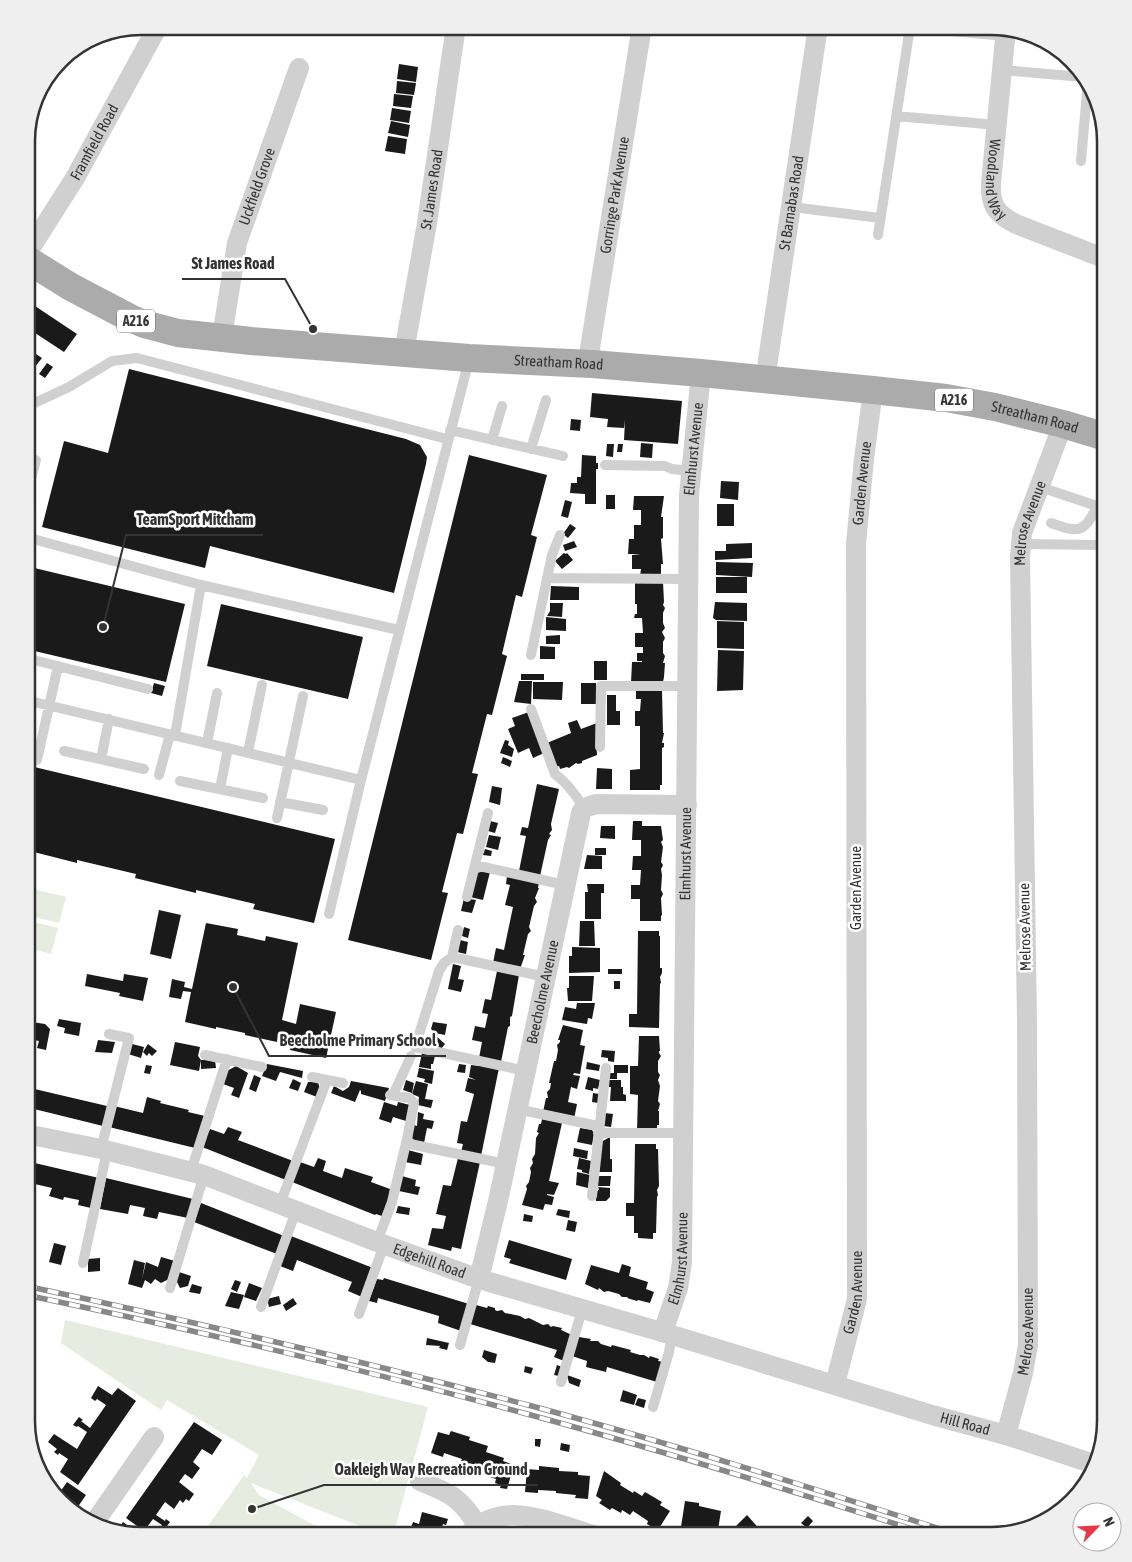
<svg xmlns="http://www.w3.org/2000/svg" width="1132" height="1562" viewBox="0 0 1132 1562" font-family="'Asap Condensed',sans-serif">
<rect width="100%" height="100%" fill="#fff"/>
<path fill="#e6ecdf" d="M26,887l40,10 -7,26 -33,-8z
M26,920l32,8 -7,26 -25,-7z
M65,1320l363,87 -35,129h-8l-134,-53 8,12 53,29 29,12h-140l43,-61 3,3 12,-23 -92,-55 -6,10 -100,-67z"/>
<path fill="#1a1a1a" d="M399,64l19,3 -2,15 -19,-3z
M397,81l19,2 -2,12 -18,-2z
M394,94l19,2 -2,12 -18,-2z
M392,108l19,3 -2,12 -19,-3z
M391,121l19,4 -2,12 -20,-4z
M388,136l19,3 -2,15 -20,-3z
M26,300l51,34 -13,18 -35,-23 -3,3z
M33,352l9,6 -8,10 -8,-5z
M47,363l6,4 -8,11 -6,-4z
M129,369l277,70 14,6 7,12 -1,7 -32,129 -184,-47 -5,22 -163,-41 22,-86 44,12z
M592,393l90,8 -4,43 -54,-4 1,-20 -1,8 -17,-1 1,-8 -18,-2z
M571,419l10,1 -1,11 -10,-1z
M641,443l12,1 -1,14 -12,-1z
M607,444h7l-1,13 -7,-1z
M618,444h5l-1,8h-5z
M469,455l78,20 -16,60 6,2 -15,60 -6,-2 -14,59 5,2 -15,59 -5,-1 -15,59 6,1 -15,60 -6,-1 -15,59 6,1 -17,67 -83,-20z
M582,455l14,1v7h2v6h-2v35h-11v-10l-15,-1 1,-10h6v-6h4z
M721,481l18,1 -1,18 -18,-2z
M606,495h9v14h-9z
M634,496h30l-3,21h2v21l-2,1 2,25h-2v12h-21l1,-7h-9v-14l9,-1h-13l1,-15h5v-14h7v-15h-8z
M565,500l7,2 -4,16 -7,-2z
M717,504h17v22h-17z
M570,524l6,4 -8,10 -5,-4z
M574,541l3,6 -12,4 -2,-6z
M752,543v15l-37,2v-9h11v-7z
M564,553l2,1 1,-1 6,7 -11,9 -7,-8z
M716,562l37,1 -1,14 -36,-2z
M26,566l159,38 -19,78 -140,-33z
M716,577h31v16h-31z
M663,582l1,20 -1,3 2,3 -2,5v10l2,5 -3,4 3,6 -2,4v11l2,3 -2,7h2l-1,14 -1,5 -32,1 1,-21h10v-1h-5v-8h6v-6h-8v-14h8l-1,-15h-8l1,-4h2v-10h-2v-21z
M551,586l28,1v13h-29z
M715,602l32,1v18l-31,-1 -3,-2z
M550,603h13l-1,14 -15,-1 3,-5z
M221,604l142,33 -15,62 -141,-33z
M546,617l20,2v12l-20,-1z
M717,621l27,1v27l-27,-1z
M560,635v9h-14v-8z
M540,646l15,1v12h-15z
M718,650l26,1 -1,39 -26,1z
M594,661h13v19h-13z
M521,674h23v6h-23z
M519,681h13l-1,23 -17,-2z
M533,682h30l-1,18 -29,-1z
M154,683l11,3 -3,10 -11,-3z
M581,683h15v21h-15z
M636,689l26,1 1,43h1l-2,10h2v4l-2,1v37h-2v5h-30v-20l10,-1v-43h-5v-15h5l1,-12h-5z
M607,695h9v16h4v14h-13z
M529,712l15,41 -11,5 -4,-10 -11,5 -10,-24 7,-3 -3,-8z
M577,720l4,9 16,-6 -1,16 1,16 -15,6v2l-4,1 -2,-1 -7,5 -2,-1 -7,2 -1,-3 -3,1 -9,-24 24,-10 -3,-10z
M505,740l4,1 -1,4 6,4 -2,8 -12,-4z
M503,757l9,4 -2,6 -9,-4z
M26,765l309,74 -21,84 -61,-14 2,-5 -59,-14v3l-61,-15 1,-4 -59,-14v3l-51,-13z
M597,768l15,1v20h-16z
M537,784l22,5 -8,35 1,6 -3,4 2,1 -3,5 -8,36 -21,-5 7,-35 -6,-1 2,-8 6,1z
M492,786l10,2 -2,17 -11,-3z
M490,821l8,2 -3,10 -7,-2z
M633,821h9v5h19l2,14 -2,2 2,5 -2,15 2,3 -2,4 1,6 -1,15 2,4 -2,4 1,17 -1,1v5h-21v-22h-9v-14h9l1,-15h-9l1,-14h8v-16h-9z
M601,826h14v13l-15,-1z
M489,835l12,2 -3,13 -12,-3z
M595,848h11v7h-11z
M485,849l7,2 -1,5 -8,-1z
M587,855l15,1v13h-18z
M484,871l6,1 -7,28 -13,-3 7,-24z
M507,876l32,6 -1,6h1l-4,10 2,4 -3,4 -5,21 2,4 -3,3 -5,21h2l-5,14 -27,-6 3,-15 8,2 9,-43 -8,-2 5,-20 -4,-1z
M587,884h17v9h-3v26h-16v-27h3z
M464,898l12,2 -4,13 -11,-2z
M159,910l22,5 -10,44 -21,-5z
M580,921h14l1,25h-16z
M206,923l32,6 -1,6 28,6 1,-5 32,7 -16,77 14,4 4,-20 36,8 -10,46 -36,-8 3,-13 -15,-3 -1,8 -32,-7v-2l-29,-6v2l-31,-7 6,-30 -8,-1 -2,8 -12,-2 3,-18 13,3 -1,5 8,2z
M464,927l6,2 -2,9 -6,-2z
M638,931h21v5h1v32h2v5l-2,4 1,6 -1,1 -1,44 -30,-1v-13h8z
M460,940l8,2 -2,12 -9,-2z
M572,947l28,1v24l-31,1v-17h3z
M453,964l8,2 -3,13 6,1 -3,12 -13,-3z
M608,969h14v5h-14z
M497,971l22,4 -7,41 -2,1v9l-2,1 -7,35 -22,-4 3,-16 -10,-2 3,-14 10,2 3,-14 -6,-1 3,-14 6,1z
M87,974l36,7 1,-7 24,4 -5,23 -24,-5 1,-3 -35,-7z
M569,976h25l-2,25h-24l-1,-13h2z
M614,981h6v8h-6z
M577,1003h18l-3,16 -4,-1 -1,6 -25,-4 3,-13 11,2z
M59,1019l22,4 -2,13 -15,-3 1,-5 -8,-2z
M32,1022l13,2 5,5 -4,21 -9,-2 2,-7 -10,-2z
M433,1022l14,2 -2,11 -10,-2 -4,-4z
M563,1025l20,5 -3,15 5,1 -5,28 -6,-1 -1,2 7,1 -3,13 -6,-2 -3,15 9,2 -3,15 -31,-7 3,-14h2l-1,-6 3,-3 1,-6h-2l5,-22h2l2,-11 -1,-5 3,-3v-2h-2z
M435,1035l10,9 -4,5 -10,-9z
M639,1036h20l1,15h-1v2l2,3 -3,5v11l2,3 -2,5 2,6 -2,15 2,3 -2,7h1v14h-2v6h-20l1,-36 -8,-1v-28h8z
M98,1040l17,2 -3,11 -17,-1z
M175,1042l25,5 -2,9 3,4 -2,11 -29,-6z
M132,1044l12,3 -3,11 -13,-4z
M148,1044l9,7 -5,5 -3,-3 -2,3 -4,-4z
M602,1050l13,1 -1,11 -6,-1v-3l-7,-1z
M422,1053l13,3 -2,8h-2v5l-12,-2z
M201,1060h14l1,8 -15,1z
M587,1062l13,3 -1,6 -13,-2z
M267,1064l36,7 -1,7 -22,-6 -4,9 -14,-5z
M459,1064l7,1 -1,8 -8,-1z
M146,1065l6,1 -2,8 -6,-1z
M471,1065l28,3 -18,88 -20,-4 2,-8 -6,-1 4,-22 6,1 7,-28 -9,-3 3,-13 8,2 -7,-3z
M614,1065h14v8h-11v6h-8v-6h5z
M236,1066l12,7 -9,25 -8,-3 3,-7 -11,-4 4,-13z
M419,1068l15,3 -2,13 -8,-2 1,-3 -8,-2z
M254,1075l7,3 -5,14 -7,-3z
M588,1077l12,3 -2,9 -5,-1v3l-8,-2z
M293,1079l8,4 -3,8 -9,-3z
M406,1080l8,3 -2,10 -9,-3z
M608,1080h13v7h2v7l3,1v6h-16l1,-14h-3z
M351,1081l38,7 -4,13 -24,-7v-3l-1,-1 -5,12 -24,-9 3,-7 9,5 6,-4z
M416,1081l12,3 -3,15 8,1 -2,8 -13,-3 1,-8 -7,-3z
M308,1082h10l2,7 -3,8 -13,-5z
M26,1087l81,19 -4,20 -77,-19z
M593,1093l6,1 -1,9 -6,-1z
M147,1097l14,4 -1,2 29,7 -1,2 17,4 -10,32 -86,-21 5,-21 29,7z
M384,1102l13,4 1,-4 12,3 -4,16 -13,-4 -2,6 -12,-4z
M418,1112l6,2 -1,5 11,2 -2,8 -5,-1 -3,15 -8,-1 -4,-4 2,-13 3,1z
M605,1113l8,1 -2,13 -8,-1z
M542,1119l20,4 -13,58 10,2 -5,12 -7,-1v1l7,2 -2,8 -7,-1 -2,6 -21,-5 5,-16 -1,-3 3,-4 2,-10 -1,-4 3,-5 -1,-4 3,-5 1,-16 3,-5 -2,-1 2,-8h2z
M228,1127l14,5 -4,8 55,21 -7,19 -84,-33 8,-18 14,5z
M580,1128l12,2 2,3 -2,12 -15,-3z
M610,1137v22h2v13h-13l2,-30z
M635,1144h21v5h2l1,37 -2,4 1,5 -1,2 -1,36h-3v6l-15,-1v-5h-4v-17h-8v-13h8z
M574,1148l14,3 -1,8 -14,-3z
M408,1150l15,4 -2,11 -16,-3z
M318,1158l8,3 -3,10 19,7 3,-10 28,9 -2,5 19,7 -1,8 -7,19 -6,-2 -1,1 -83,-33 8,-20 14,5z
M458,1158l22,4 -19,87 -9,-2 -1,4 -23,-6 4,-17 11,1 3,-13 -10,-2 7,-29 8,1z
M579,1158l12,3 -2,13 -7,-2v-2l-5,-1z
M26,1161l73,17 -8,30 -13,-3 1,-5 -15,-3 -1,3 -14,-4 3,-8 -26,-6z
M577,1172l13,3 -2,13 -12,-3z
M402,1176l14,4 -1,6 5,1 -2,8 -19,-4z
M597,1176h14l-1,10h-13z
M106,1178l87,21 -5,19 -29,-6 -2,7 -14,-3 2,-8 -15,-3 -2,9 -28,-5z
M598,1187l12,1v9l-4,4h-10v-8l3,-4z
M201,1203l83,33 -7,18 -83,-32z
M398,1206l12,2 -1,7 -13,-2z
M558,1209l12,2 -1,7 -13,-3z
M524,1214l9,2 -1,6 -9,-1z
M568,1220l9,2 -2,10 -9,-2z
M291,1236l82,32 -11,29 -14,-6 4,-9 -55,-22 -4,11 -13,-5z
M509,1240l63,19 -6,21 -57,-17 2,-4 -7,-2z
M54,1243l12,3 -5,19 -12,-3z
M161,1257l14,4 -6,18 -8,4 -6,-4 -4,5 -6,-4 -3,8 -14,-4 6,-24 11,3 -3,16 4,-17 12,5z
M100,1258v13l-12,1v-13z
M622,1264l9,3 -2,9 19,6 -2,7 8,3 -4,11 -12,-3 -1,1 -10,-3 1,-1h-6l-3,-3 -11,-3 -4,1 -5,-4 -1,2 -13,-6 6,-19 28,8z
M179,1272l12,4 -3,10 -8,2 -4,-8z
M384,1278l85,26 -8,27 -23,-8 1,-7 -61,-18 -1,5 -8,-2 8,-22 6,1z
M235,1280l6,2 -4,10 -6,-3z
M249,1283l13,5 -6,13 -12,-4z
M192,1284l10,3 -2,7 -11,-2z
M231,1292l13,3 -5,14 -14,-3z
M279,1296l2,8 -12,3 -2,-8z
M293,1298l4,6 -11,7 -3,-6z
M476,1305l11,3 1,-2 7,2v2l2,1 5,-1 3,3 15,3 5,3 4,-1 14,7 5,-1 3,3 2,-1 9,2 -1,2 11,5 -8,26 -10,-4 3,-7 -87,-26z
M26,1312l8,6 -6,6 -2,-1z
M579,1337l12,2 -1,2h8l3,3 10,3 1,-2 19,5 -1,2 10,3h4l5,3 1,-2 9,3 -1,2 5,1 -6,20 -50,-15 -1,5 -20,-5 1,-6 -15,-5z
M427,1338l22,5 -2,7 -8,-2 1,-2 -14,-1z
M484,1350l13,4 -2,9 -7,-1 -6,-5z
M557,1365l5,2 -3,9 -5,-1z
M525,1366l8,2 -2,6 -7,-2z
M567,1375l14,5 -2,7 -10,-4z
M98,1386l14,9 6,-7 18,13 -58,84 -18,-13 8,-13 -9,-6 -1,2 -4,-3 3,-3 -9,-7 6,-8 23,15 10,-17 -9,-6 -1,1 -4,-2 6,-8 4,3 -2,1 9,7 16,-23 -9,-6 -2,2 -4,-3z
M623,1390l14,5 -3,10 -14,-4z
M638,1398l8,2 -2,8 -9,-3z
M194,1422l28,18 -10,15 -10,-6 -9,13 7,6 -8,11 -7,-5 -6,8 15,12 -5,7 -3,-2 -3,4 -3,-3 -6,9 -9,-7 -9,13 9,6 1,-2 4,3 -6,8 -3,-2 1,-3 -9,-6 -9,12 -18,-13z
M451,1431l19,6 -1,3 19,6 -2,6 18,6 -1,3 11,4 -7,24 -7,-1 1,-3 -6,-2 1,-4 -18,-6 2,-6 -19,-6 1,-2 -18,-6 -1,4 -12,-4 7,-21 11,3z
M535,1439h6l-1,8 -5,-1z
M561,1443l9,2 -1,7 -9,-2z
M539,1466l20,2v3l19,1v3l12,1 -2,23 -13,-1 1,-3 -20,-2v-2l-18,-1v3l-13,-1 2,-23 12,1z
M604,1471l17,12 -1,2 13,8 1,-2 8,5 3,-4 17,10 -2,3 10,6 -14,22 -5,-3 1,-3 -5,-3 1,-3 -15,-10 -3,4 -8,-5 -1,3 -9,-5 -2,2 -11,-7 3,-3 -6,-4z
M67,1482l19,13 -11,16 -17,-16z
M685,1501l14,2v3l22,5 -4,25 -13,-1 1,-4 -24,-4z
M422,1512l26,7 -2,6 -3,-1 -2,6 -4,-1 -4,7h-25l5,-14 6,2z
M747,1515l15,17 3,-3 6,7h-39l-3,-3z
M808,1516l5,5 -6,7 -6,-5z
M123,1522l20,14h-9l-17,-5z"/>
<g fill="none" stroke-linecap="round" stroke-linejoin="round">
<path stroke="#d0d0d0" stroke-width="10" d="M1002,70l81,7
M896,116l101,9
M1081,161l7,-80
M792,207l88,11
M878,235l32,-208 95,9
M26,369l3,2
M26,407l43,-20 43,-26 25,-3 310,81
M450,430l113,26
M492,440l10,-34
M531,449l15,-49
M605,465l60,1 7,3 20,2
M30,483l6,-23
M1040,487l66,22
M26,495l4,-12h-4
M1051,523c26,9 33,12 46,-17
M26,537l175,48 198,45
M1021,544l81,1
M547,578l141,1
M531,655l21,-100 8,-20
M26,658l122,31
M26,700l335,80
M531,709l24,65c12,9 21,21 29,34
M175,735l26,-150
M207,743l10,-50
M600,747l1,-61h87
M64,751l80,18
M248,752l14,-67
M101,759l8,-40
M37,760l21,-94
M159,775l11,-41
M180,781l83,17
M220,789l8,-41
M280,802l43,8
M488,813l-13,52 90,20
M277,818l26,-122
M467,897l8,-32
M329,914l32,-134 108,-420
M458,930l-6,27 94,20
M452,957l-8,6 -5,8 -24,76 111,24
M205,1055l57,12
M327,1080l16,3
M390,1095l20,3 4,5 -7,36 3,5 96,20
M393,1095l18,-39
M517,1109l81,17
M598,1133h86
M101,1149l28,-111 -20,-4
M191,1171l36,-112
M592,1196l14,-128
M280,1204l47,-124 -15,-3
M377,1242l15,-40 15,-63
M83,1263l24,-112
M170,1288l34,-113
M261,1307l35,-96
M359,1314l25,-69
M460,1345l19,-66
M561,1382l21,-72
M653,1407l16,-55 3,-17"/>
<g stroke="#d0d0d0" stroke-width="20">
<path id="s1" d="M1006,29l-15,154c-1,22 5,31 25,41l90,35"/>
<path id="s2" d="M26,255l49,-77 83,-152"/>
<path id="s3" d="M223,338l1,-14 13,-81 62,-175"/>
<path id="s4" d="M404,352l23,-129 29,-197"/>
<path id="s5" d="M592,364l-2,-16 52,-322"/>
<path id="s6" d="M765,380l53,-354"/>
<path id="s7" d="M26,1134l75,15 103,26 173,67 102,37 193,56 260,80 74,20 88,29"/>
<path id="s8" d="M479,1279l19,-78 83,-388 3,-5 12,-4 91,1"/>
<path id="s9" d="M663,1332l15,-44 4,-26 7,-767 12,-122"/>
<path id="s10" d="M835,1384l22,-85 -1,-755 8,-85 9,-69"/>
<path id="s11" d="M1006,1435l17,-62 5,-28 -1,-322 -7,-466 2,-24 41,-109"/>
<path d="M420,1481c30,12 40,16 58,45"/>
<path d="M94,1523l60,-86"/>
<path d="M467,1536c35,-41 88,-11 130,0"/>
</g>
<path stroke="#ababab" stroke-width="28" id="s12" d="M26,259l45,28 59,31 14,6 34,9 73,8 218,17 123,6 109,9 172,17 73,8 49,9 68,17 43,13"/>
<defs>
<path id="rail" d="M26,1286c169,36 336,75 502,119 146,39 290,85 434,131
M26,1295c168,35 336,74 501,119 137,37 272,79 407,122"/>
</defs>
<use href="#rail" stroke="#888" stroke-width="5.5"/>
<use href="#rail" stroke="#fff" stroke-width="4" stroke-dasharray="11" stroke-linecap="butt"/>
</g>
<g text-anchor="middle" stroke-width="5" stroke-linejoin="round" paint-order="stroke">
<g fill="#fff" stroke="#707070" stroke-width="1">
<rect x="117" y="309.5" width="38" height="23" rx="4"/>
<rect x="935" y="388.5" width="38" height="23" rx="4"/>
</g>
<g font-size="14" font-weight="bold" fill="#333">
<text x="136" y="326">A216</text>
<text x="954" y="405">A216</text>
</g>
<g font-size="15" fill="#333" stroke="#fff">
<text dy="5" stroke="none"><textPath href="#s2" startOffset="132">Framfield Road</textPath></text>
<text dy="5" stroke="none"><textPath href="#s1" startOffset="152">Woodland Way</textPath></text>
<text dy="5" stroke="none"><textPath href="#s3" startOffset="156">Uckfield Grove</textPath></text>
<text dy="5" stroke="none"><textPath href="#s4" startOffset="165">St .James Road</textPath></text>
<text dy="5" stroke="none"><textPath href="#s5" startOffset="171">Gorringe Park Avenue</textPath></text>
<text dy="5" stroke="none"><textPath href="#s6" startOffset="179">St Barnabas Road</textPath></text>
<text dy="5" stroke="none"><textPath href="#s12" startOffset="552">Streatham Road</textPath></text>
<text dy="5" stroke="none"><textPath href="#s12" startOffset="1032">Streatham Road</textPath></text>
<text dy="5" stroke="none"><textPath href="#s9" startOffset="886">Elmhurst Avenue</textPath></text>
<text dy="5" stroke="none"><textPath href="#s10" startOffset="904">Garden Avenue</textPath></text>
<text dy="5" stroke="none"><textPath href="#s11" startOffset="916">Melrose Avenue</textPath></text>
<text dy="5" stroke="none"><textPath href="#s9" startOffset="481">Elmhurst Avenue</textPath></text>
<text transform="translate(856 888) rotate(-90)" y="5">Garden Avenue</text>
<text transform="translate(1025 927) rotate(-91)" y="5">Melrose Avenue</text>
<text dy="5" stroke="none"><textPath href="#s8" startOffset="294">Beecholme Avenue</textPath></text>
<text dy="5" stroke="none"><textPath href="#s9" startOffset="76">Elmhurst Avenue</textPath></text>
<text dy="5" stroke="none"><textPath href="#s7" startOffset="424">Edgehill Road</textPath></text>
<text dy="5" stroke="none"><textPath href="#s10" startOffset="94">Garden Avenue</textPath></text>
<text dy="5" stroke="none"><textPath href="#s11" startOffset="106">Melrose Avenue</textPath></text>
<text dy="5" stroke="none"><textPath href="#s7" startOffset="984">Hill Road</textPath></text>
</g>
</g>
<path d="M0 0H1132V1562H0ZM141 35H991A106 106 0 0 1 1097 141V1421A106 106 0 0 1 991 1527H141A106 106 0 0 1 35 1421V141A106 106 0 0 1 141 35Z" fill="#efefef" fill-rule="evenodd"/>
<path fill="none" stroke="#333" stroke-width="2.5" d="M141 35H991A106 106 0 0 1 1097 141V1421A106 106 0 0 1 991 1527H141A106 106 0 0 1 35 1421V141A106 106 0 0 1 141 35Z"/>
<path fill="none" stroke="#333" stroke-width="2" d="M313 329L285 279H182M103 627L126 535H263M233 987L269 1056H446M252 1509L324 1485H538"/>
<g fill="#333" stroke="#fff" stroke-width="2">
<circle cx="313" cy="329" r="5"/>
<circle cx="103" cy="627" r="5"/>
<circle cx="233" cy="987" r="5"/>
<circle cx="252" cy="1509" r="5"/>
</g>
<g font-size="16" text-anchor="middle" font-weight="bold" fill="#333" stroke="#fff" stroke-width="5" stroke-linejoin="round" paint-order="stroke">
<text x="233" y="269">St James Road</text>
<text x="195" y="525">TeamSport Mitcham</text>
<text x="358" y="1046">Beecholme Primary School</text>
<text x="431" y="1475">Oakleigh Way Recreation Ground</text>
</g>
<g transform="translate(1097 1527) rotate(66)"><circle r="24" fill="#ffffff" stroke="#adadad"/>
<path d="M0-4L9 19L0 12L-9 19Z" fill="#e63946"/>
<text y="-8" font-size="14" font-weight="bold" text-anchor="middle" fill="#333333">N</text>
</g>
</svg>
